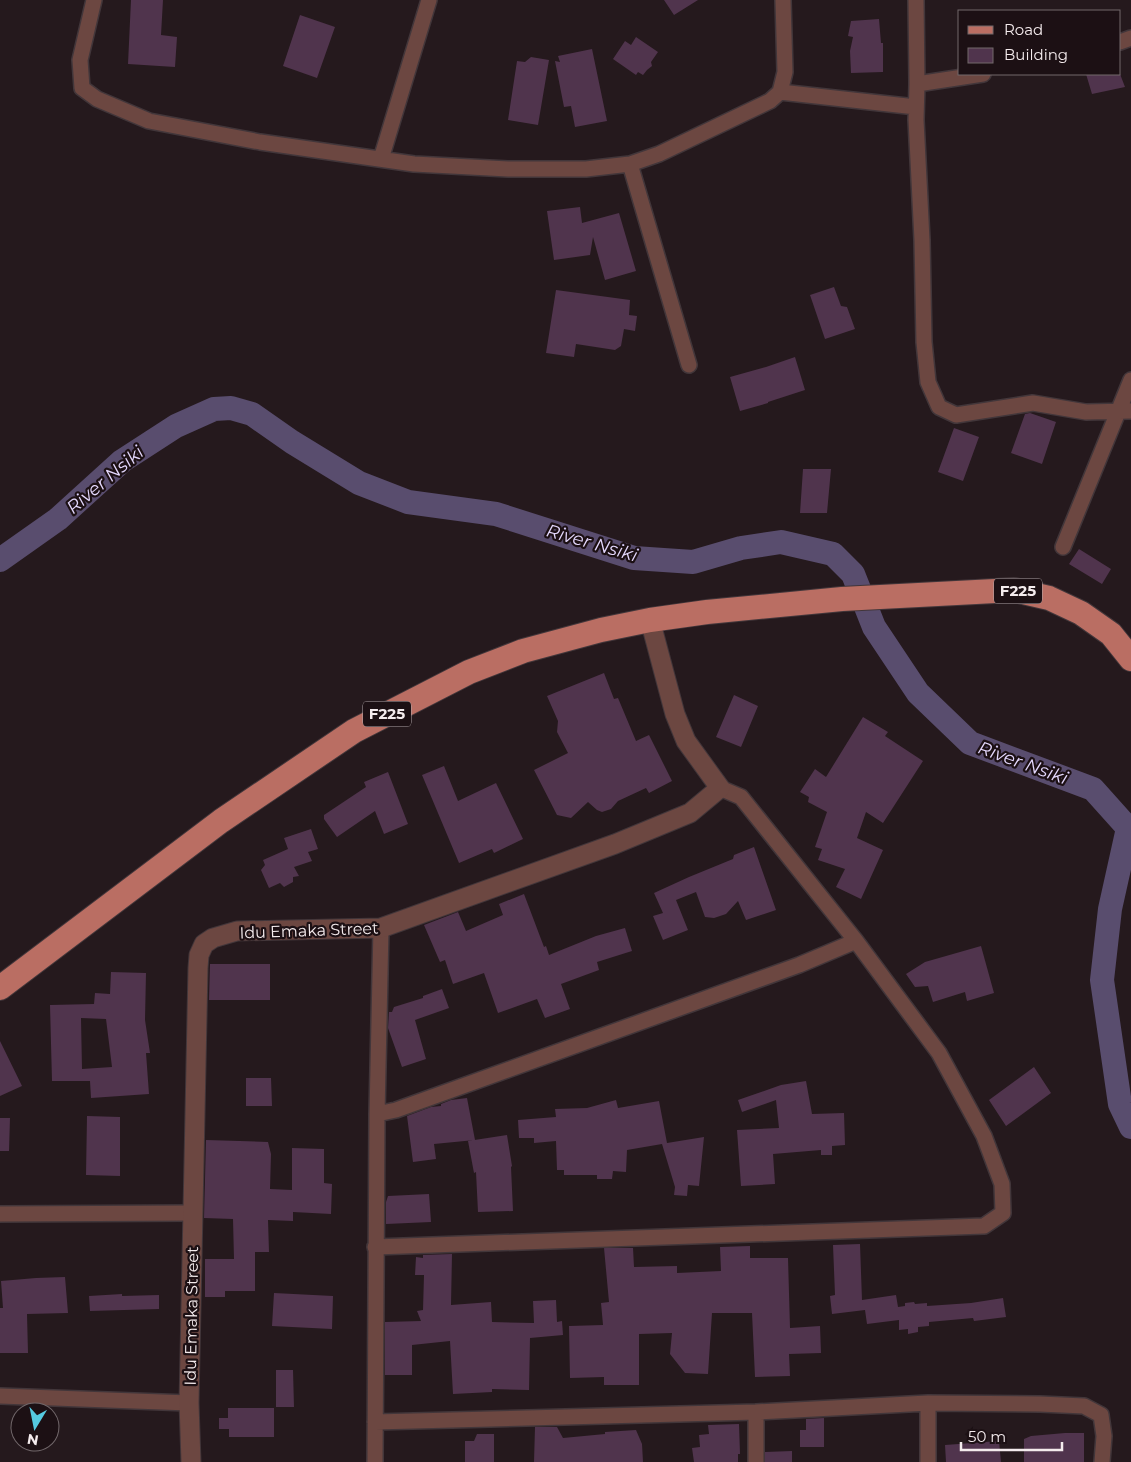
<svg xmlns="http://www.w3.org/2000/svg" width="1131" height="1462" viewBox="0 0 1131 1462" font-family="Montserrat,sans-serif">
<rect width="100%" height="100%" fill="#25191d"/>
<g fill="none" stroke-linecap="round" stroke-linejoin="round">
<path stroke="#594d6e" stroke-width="24" d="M0,560l58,-41 64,-58 54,-35 38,-17 17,-1 21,6 40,28 67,41 49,19 88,12 138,44 59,4 48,-14 40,-6 52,12 20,20 21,53 44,66 52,50 123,46 35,39 -18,81 -8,71 18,124 11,23"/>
</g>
<path fill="#50344d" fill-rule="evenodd" d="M131,0h32l-2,35 16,2 -2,30 -47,-3z
M664,0h34l-24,15z
M300,15l35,12 -18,51 -34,-12z
M879,19l2,24h2v29l-32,1 -1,-22 3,-14 -5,-1 3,-15z
M636,37l22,15 -7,10 1,4 -5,4 -4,5 -5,-3 -2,3 -23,-16 12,-18 6,4z
M592,49l15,72 -32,6 -4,-21 -7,1 -9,-46 5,1 -2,-6z
M531,57l18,3 -11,65 -30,-5 9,-59 8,1z
M1086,74h34l5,13 -33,7z
M580,207l2,16 37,-10 17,58 -31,9 -12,-43 -3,18 -36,5 -7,-49z
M834,287l7,19 6,1 8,22 -30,10 -15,-44z
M556,290l74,10 -1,15 8,1 -2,15 -11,-2 -3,17 -6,4 -39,-6 -2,13 -28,-4z
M795,357l10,33 -37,12v1l-28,8 -10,-34 36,-10z
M1030,413l26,9 -14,42 -31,-11 14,-39z
M954,428l25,9 -16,44 -25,-9z
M803,469h28l-4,44h-27z
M1079,549l32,20 -9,15 -33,-20z
M604,673l10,26 4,-1 18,43 13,-6 23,46 -23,12 -3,-5 -28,13 -7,8 -9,3 -5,-2 -9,-8 -17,16 -14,-3 -23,-45 34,-17 -11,-21 1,-11 -11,-25z
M734,695l24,11 -17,41 -25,-10z
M863,717l25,15 -3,4 38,25 -40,62 -17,-11 -9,26 26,12 -22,49 -25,-12 9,-18 -27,-9 4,-11 -7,-2 12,-35 -19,-10 1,-5 -9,-5 15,-23 11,8z
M444,766l14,35 38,-18 27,56 -29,14 -2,-4 -33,14 -37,-88z
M388,772l20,52 -24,10 -9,-23 -38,26 -13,-18v-4l42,-28 -2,-5z
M311,829l7,20 -10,3 4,9 -18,6 5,9 -6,1v5l-9,5 -4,-4 -11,5 -8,-18 4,-5 -2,-5 25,-11 -4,-11z
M754,847l22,63 -30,10 -8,-19 -12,13 -12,4 -9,-1 -9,-25 -20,8 12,30 -25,10 -10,-24 10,-3 -9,-20 35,-16 44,-18 1,-4z
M524,894l20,53 2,-1 3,9 47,-19 29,-8 7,23 -35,11 2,8 -38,14 9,25 -25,9 -8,-19 -39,14 -14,-40 -31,11 -8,-24 -5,2 -16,-37 34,-13 8,19 37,-16 -4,-11z
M981,946l13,47 -27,8 -2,-9 -32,10 -5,-16 -13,1 -9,-13 19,-12z
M210,964h60v36h-61z
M111,972l35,1 -1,47 5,33h-4l3,41 -58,4 -1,-17h-38l-2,-76 44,-1 1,-11 15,1zM81,1018l25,1 6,48 -30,2z
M442,989l7,19 -34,12 11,39 -24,8 -14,-39 1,-16h3l2,-5 29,-9v-2z
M0,1041l22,45 -22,10z
M1034,1067l17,26 -45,33 -17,-26z
M246,1078h25l1,28h-26z
M806,1081l6,33 32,-1 1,32 -13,1v9h-11v-5l-48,4 2,30 -34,2 -4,-56 42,-2 -3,-28 -34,12 -4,-12 43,-15z
M467,1098l8,42 -41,4 2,15 -23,3 -6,-46 24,-9 10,-1v-2l10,-4z
M616,1100l2,8 41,-7 8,42 37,-6 -5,49 -11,-1 -1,11 -13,-1 1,-8 -13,-43 -35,6 -1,22 -13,-1 -1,8h-15v-4h-33v-5h-7l-1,-29 -22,2v-5h-15l-1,-18 38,-3 -1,-8 32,-1z
M87,1116l33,1v59l-34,-1z
M0,1118h10l-1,33h-9z
M507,1135l5,31 -1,1 2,44 -35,1 -2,-40 -2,1 -6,-32z
M206,1140l62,2 3,12 -1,35 22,1v-42l32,1v34l8,1 -1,30 -38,-2v9l-25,-1 1,32h-14v39h-30v6h-20v-38h29l-1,-40 -29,-1z
M429,1194l2,28 -45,2v-22l2,-6z
M860,1244l2,56 34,-5 2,12 7,-1v-3l9,-1 1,2 12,-1v3l44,-3 32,-5 3,19 -32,4 -1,-3 -44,4v4l-11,1v5l-10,2v-5l-9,1v-10l-32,4 -2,-14 -33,4 -2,-18 5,-1 -2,-50z
M750,1246v12h38l2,70 30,-2 1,27 -32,1 1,22 -35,1 -3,-64h-40l-4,61 -23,-1 -15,-19 2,-21 -33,1v51h-35v-8l-34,1 -1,-52 34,-1 -2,-22 8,-1 -5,-54h29l1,19 43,-1v7l44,-2 -1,-24z
M452,1254l-1,51 40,-3 1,20 42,1 -1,-22 23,-1 1,22 5,-1 1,14 -33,3 -1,52 -37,-1v3l-39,2 -3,-53 -38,4v30h-27v-53l36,-1 -4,-10 6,-1 1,-35h-9l1,-18 7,1v-3z
M65,1277l3,36 -41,1 1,39h-28v-45h3l-2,-27 35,-3z
M274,1293l59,3 -1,33 -60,-3z
M122,1294v2l37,-1v14l-69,2 -1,-15z
M276,1370h17l1,37h-18z
M228,1408h46v29h-45v-8h-10v-11h9z
M824,1418v29h-24v-17h6v-11z
M739,1424l1,30h-2v8h-44l-2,-14 8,-1 -1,-12 10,-1 -1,-9z
M535,1427h22l6,11 42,-4v-2l31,-2 6,14 1,18h-109z
M1065,1433h19v29h-60v-23l7,-3z
M477,1434h17v28h-29v-21h9z
M999,1441l2,21h-55l-1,-17z
M792,1451v11h-27v-10z"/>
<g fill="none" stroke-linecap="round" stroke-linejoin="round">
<defs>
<path id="minor" d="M94,0l-14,60 2,28 15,11 52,22 111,21 154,22 94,5h78l44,-5 29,-10 111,-53 10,-9 5,-20 -2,-72
M916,0l1,84 -1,36 6,120 2,102 4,40 11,25 17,8 77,-12 53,9 45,-1
M1120,42l11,-4
M917,84l66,-10
M780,92l136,15
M381,159l48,-159
M630,164l59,201
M1063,547l68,-167
M377,1114l19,-4 403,-145 57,-24 -115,-144 -21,-9
M0,1214l193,-1
M375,1247l609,-21 19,-13 -1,-29 -18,-48 -45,-83 -83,-112
M0,1396l189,7
M928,1403l112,1 44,2 17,9 3,21 -2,26
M756,1412l172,-9v59
M375,1422l381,-10v50
M375,1462l2,-348 4,-186"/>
<path id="tertiary" d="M191,1462l-2,-59 9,-435 1,-13 5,-11 9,-6 24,-7 144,-3 234,-84 75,-31 30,-25 -34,-47 -11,-27 -25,-94"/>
<path id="primary" d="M0,988l221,-167 133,-90 115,-59 54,-21 78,-21 49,-10 57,-8 135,-13 172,-9 35,8 32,15 30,21 20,25"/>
</defs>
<use href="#minor" stroke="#42363a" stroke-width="18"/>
<use href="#tertiary" stroke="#42363a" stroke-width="21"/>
<use href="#primary" stroke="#42363a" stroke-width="26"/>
<use href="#minor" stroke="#6c4741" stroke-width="15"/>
<use href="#tertiary" stroke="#6c4741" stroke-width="19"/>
<use href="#primary" stroke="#ba6e63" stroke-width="24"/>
</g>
<g text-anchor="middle" stroke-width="4.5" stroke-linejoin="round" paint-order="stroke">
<g fill="#1c1014" stroke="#b3a9ac" stroke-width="1">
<rect x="994" y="578.5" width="48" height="25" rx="4"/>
<rect x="363" y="701.5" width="48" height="25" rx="4"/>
</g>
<g font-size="15" font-weight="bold" fill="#f4ebed">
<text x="1018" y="596">F225</text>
<text x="387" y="719">F225</text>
</g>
<g font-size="16" fill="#f4ebed" stroke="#1c1014">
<text transform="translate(309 930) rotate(-2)" y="6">Idu Emaka Street</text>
<text transform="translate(191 1316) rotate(-89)" y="6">Idu Emaka Street</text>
</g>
<g font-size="18" font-style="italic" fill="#e5d9fe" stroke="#1c1014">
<text transform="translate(105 480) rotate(-40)" y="6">River Nsiki</text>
<text transform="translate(592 543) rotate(16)" y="6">River Nsiki</text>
<text transform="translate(1023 763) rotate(20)" y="6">River Nsiki</text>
</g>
</g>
<rect x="958" y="10" width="162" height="65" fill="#1c1014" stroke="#72686b"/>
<rect x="968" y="26" width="25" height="8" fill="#ba6e63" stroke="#72686b"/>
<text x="1004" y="35" font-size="15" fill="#f4ebed">Road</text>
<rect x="968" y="48" width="25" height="15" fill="#50344d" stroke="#72686b"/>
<text x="1004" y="60" font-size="15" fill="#f4ebed">Building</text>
<g transform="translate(35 1427) rotate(190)"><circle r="24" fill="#1c1014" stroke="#72686b"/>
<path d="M0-4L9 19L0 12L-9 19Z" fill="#55cae0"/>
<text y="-8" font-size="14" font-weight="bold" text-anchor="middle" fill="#f4ebed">N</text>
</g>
<path d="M961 1442v8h101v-8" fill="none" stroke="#f4ebed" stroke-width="2.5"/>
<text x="968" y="1442" font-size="15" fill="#f4ebed" stroke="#1c1014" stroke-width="4" paint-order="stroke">50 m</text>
</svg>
